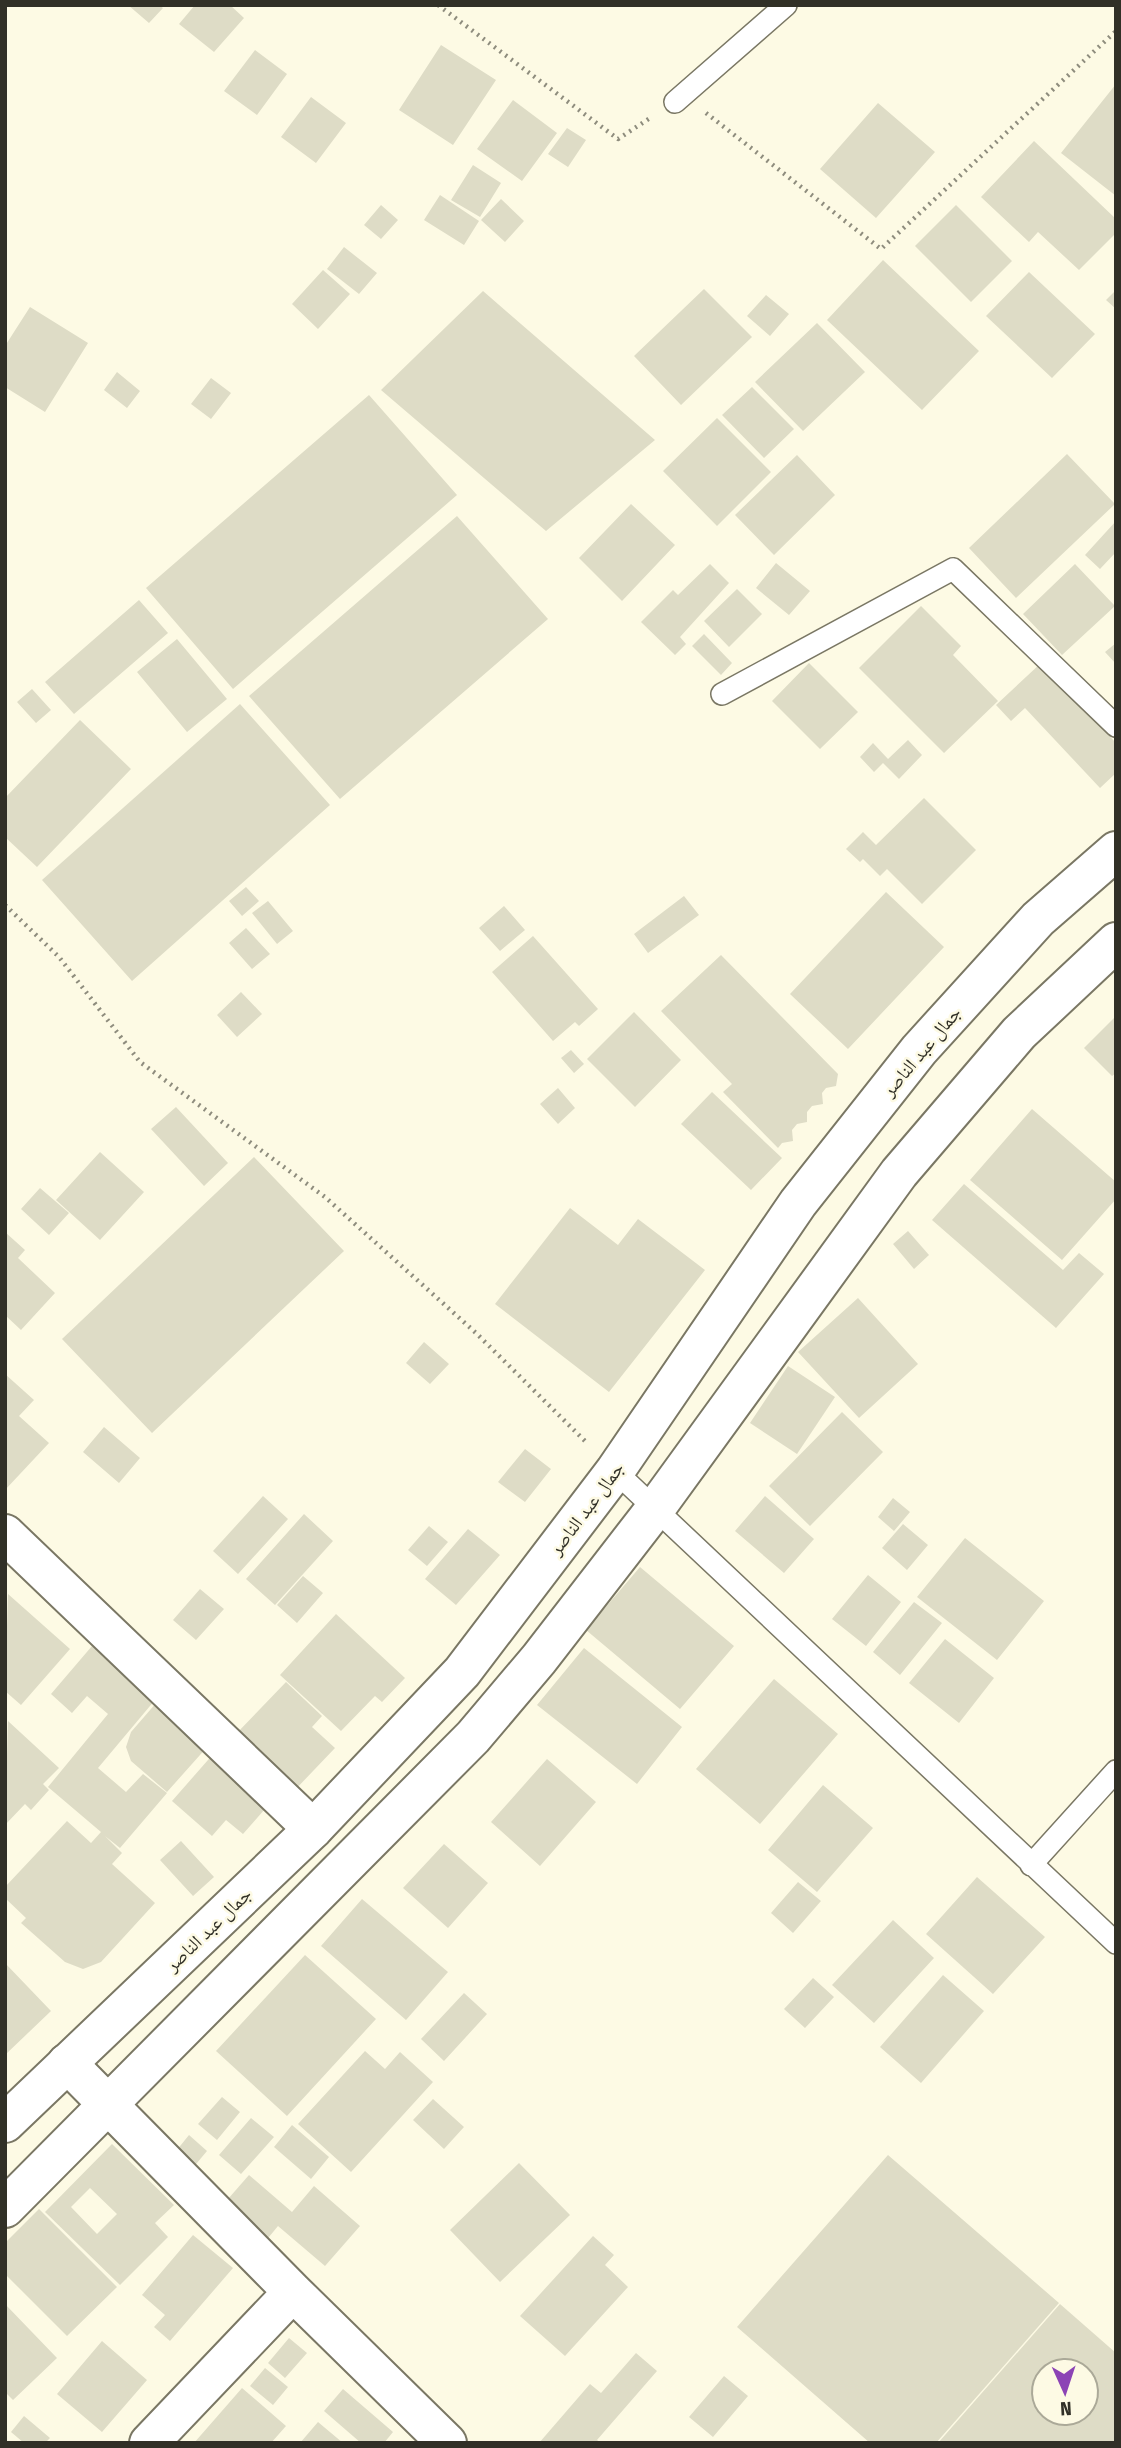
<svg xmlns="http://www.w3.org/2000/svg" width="1121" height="2448" viewBox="0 0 1121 2448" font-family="'Fira Sans Condensed','Noto Naskh Arabic',sans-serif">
<rect width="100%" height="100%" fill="#fdfae4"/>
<path fill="#dedcc6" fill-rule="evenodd" d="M128,5h31l4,3 -14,15z
M195,5h35l14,13 -30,34 -35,-28z
M441,45l55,35 -43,65 -54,-35z
M255,50l32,24 -30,41 -33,-24z
M1116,84v112l-55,-43z
M311,97l35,26 -30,40 -35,-26z
M513,100l44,33 -35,48 -45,-32z
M878,103l57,49 -59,66 -56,-49z
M567,128l19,12 -18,27 -20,-13z
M1034,141l82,78v14l-37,37 -41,-38 -9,10 -48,-45z
M473,165l28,18 -21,34 -29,-17z
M440,195l39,26 -15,24 -40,-25z
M501,199l23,22 -19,21 -24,-22z
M381,205l17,15 -17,19 -17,-14z
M956,205l56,56 -41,41 -56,-56z
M344,247l33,26 -18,21 -32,-25z
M883,260l96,91 -57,59 -95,-90z
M323,270l27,24 -32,35 -26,-25z
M1029,272l66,62 -43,44 -66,-62z
M704,289l48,48 -71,68 -47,-49z
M1116,290v19l-10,-9z
M483,291l172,149 -109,91 -165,-141z
M766,295l23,19 -19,22 -23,-20z
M30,307l58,36 -43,69 -40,-25v-41z
M817,323l48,49 -62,59 -48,-49z
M117,372l23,19 -13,17 -23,-18z
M211,378l20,15 -20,26 -20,-15z
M752,387l42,42 -30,29 -42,-43z
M369,395l88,100 -224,194 -87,-101z
M717,418l54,54 -54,54 -54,-55z
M1067,454l48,50 -99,94 -47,-50z
M797,455l38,40 -61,60 -39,-40z
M631,504l44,41 -53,56 -43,-43z
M457,516l91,103 -208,180 -91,-103z
M1116,521v31l-16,17 -15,-14z
M776,563l34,28 -21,24 -33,-27z
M710,564l19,19 -49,54 6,7 -11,11 -34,-33 32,-32 5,5z
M1075,564l40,42 -53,49 -39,-41z
M737,589l25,25 -33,33 -25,-26z
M139,600l29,33 -94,81 -29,-32z
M921,606l40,40 -8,9 45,46 -54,52 -85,-85z
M704,634l28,29 -11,12 -29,-29z
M177,639l50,60 -40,33 -50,-60z
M1116,643v21l-11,-12z
M809,663l49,49 -38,37 -48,-48z
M1041,663l75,80v30l-16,15 -75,-80 -14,13 -15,-16z
M32,689l19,21 -15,13 -19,-21z
M240,704l90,101 -198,176 -90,-101z
M80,720l51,49 -94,98 -32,-30v-39z
M908,740l14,15 -23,24 -16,-16 -9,9 -14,-15 13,-14 15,16z
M924,798l52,52 -54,54 -35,-35 -7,7 -17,-17 -3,3 -14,-13 17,-17 13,13z
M246,887l13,14 -17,15 -13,-15z
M886,892l58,55 -96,102 -58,-55z
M684,896l15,19 -51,38 -14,-19z
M268,901l25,30 -16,13 -25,-31z
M504,906l21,24 -25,21 -21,-23z
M246,928l24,26 -18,15 -23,-26z
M533,936l65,73 -19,17 -4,-4 -22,19 -61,-69z
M721,955l117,119 -2,12 -10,2 -4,5 1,11 -11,2 -5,6v10l-10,2 -5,6 1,11 -11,2 -4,5 -55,-56 9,-8 -71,-73z
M241,992l21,22 -25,23 -20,-22z
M634,1012l47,48 -46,47 -48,-48z
M1116,1016v57l-4,3 -28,-28z
M571,1050l13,14 -10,9 -13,-15z
M558,1088l17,20 -17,16 -18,-20z
M712,1092l70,66 -31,32 -70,-66z
M176,1107l52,56 -24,23 -53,-57z
M1032,1109l84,73v17l-54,61 -92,-80z
M100,1152l44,40 -44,48 -44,-40z
M254,1157l90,94 -192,182 -90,-94z
M964,1184l99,86 16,-17 25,21 -48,54 -124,-108z
M40,1188l29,25 -20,22 -28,-26z
M570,1208l48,37 20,-26 67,51 -96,122 -114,-88z
M908,1231l21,24 -15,14 -21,-25z
M5,1232l20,18 -7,8 37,35 -34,37 -16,-15z
M858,1298l60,66 -59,54 -61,-66z
M424,1342l25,22 -19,20 -24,-21z
M788,1366l47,31 -38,57 -47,-31z
M5,1374l29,26 -15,16 30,27 -44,47z
M842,1412l41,40 -73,74 -41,-40z
M104,1427l36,31 -21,25 -36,-31z
M525,1449l26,20 -26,33 -27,-20z
M263,1496l25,23 -50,55 -25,-23z
M765,1496l49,43 -30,34 -49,-42z
M893,1498l17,14 -16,19 -16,-14z
M304,1514l29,27 -58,64 -29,-26z
M903,1524l25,21 -21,25 -25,-22z
M429,1526l19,16 -21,24 -19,-16z
M468,1529l32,26 -44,50 -31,-26z
M965,1538l79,63 -47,59 -80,-63z
M640,1567l94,79 -54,63 -94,-79z
M868,1575l33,27 -35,44 -34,-27z
M303,1576l20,17 -26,30 -20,-18z
M200,1589l24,20 -28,31 -23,-20z
M8,1594l62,55 -49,56 -16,-14z
M914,1602l28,21 -42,52 -27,-23z
M336,1614l69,64 -23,24 -7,-6 -34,35 -61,-56z
M945,1639l49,39 -35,45 -50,-40z
M92,1646l63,54 -57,68 28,24 17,-18 24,19 -47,55 -15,-12 17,17 -10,11 43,39 -54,59 -18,7 -18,-7 -44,-39 5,-5 -21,-20v-11l62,-66 24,22 10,-11 -53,-45 60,-73 -21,-18 -15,17 -21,-19z
M584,1648l98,79 -45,57 -100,-79z
M774,1679l64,55 -78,90 -64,-55z
M286,1682l36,34 -10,11 23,21 -42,44 -59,-56z
M157,1702l51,44 -41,46 -36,-31 -5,-14 5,-15z
M8,1721l51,47 -16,16 6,6 -18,20 -6,-6 -20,21z
M215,1752l57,49 -29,33 -17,-14 -14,16 -40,-35z
M547,1759l49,43 -56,64 -49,-44z
M823,1785l50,43 -56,64 -49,-42z
M181,1841l33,36 -21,19 -33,-36z
M444,1844l44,39 -40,45 -45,-40z
M977,1877l68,60 -52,57 -67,-60z
M798,1882l23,19 -28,32 -22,-20z
M362,1899l86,73 -42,48 -85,-74z
M893,1920l41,38 -60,65 -42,-38z
M305,1955l71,64 -89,97 -71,-65z
M5,1963l46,48 -46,44z
M943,1975l41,36 -63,72 -41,-36z
M813,1978l21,19 -29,31 -21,-19z
M464,1993l23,21 -43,47 -23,-22z
M365,2051l20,18 15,-17 33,30 -82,90 -53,-48z
M222,2097l18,15 -23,28 -19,-16z
M433,2099l31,28 -20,22 -31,-29z
M251,2118l23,19 -33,37 -22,-19z
M292,2125l37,32 -18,22 -37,-32z
M189,2135l18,16 -21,25 -18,-15z
M112,2144l62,61 -19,18 13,14 -48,48 -75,-73zM90,2188l27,26 -20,20 -26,-27z
M888,2155l171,148 -123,140h-66l-133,-116z
M519,2163l51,52 -70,67 -50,-52z
M249,2175l43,37 22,-26 46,40 -35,40 -47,-40 -14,17 -43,-36z
M39,2209l78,78 -50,49 -62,-62v-31z
M193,2235l40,33 -63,73 -16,-14 11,-12 -23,-20z
M593,2236l21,19 -9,10 23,22 -63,69 -45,-40z
M5,2304l52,54 -44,42 -8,-8z
M1060,2304l56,49v90h-178zM1044,2371h42v42h-42z
M289,2338l18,15 -22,25 -17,-15z
M102,2341l45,39 -45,52 -45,-38z
M636,2353l21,18 -60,69 4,3h-62l51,-59 11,9z
M265,2368l23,19 -15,18 -23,-19z
M724,2376l24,20 -35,41 -24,-20z
M242,2388l44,38 -15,17h-77z
M343,2389l50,43 -9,11h-23l-37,-32z
M24,2416l26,22 -5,5h-21l-13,-11z
M318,2422l25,21h-43z"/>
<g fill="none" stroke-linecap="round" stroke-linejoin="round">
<defs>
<path id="service" d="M675,102l111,-97
M722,694l231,-125 163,157
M615,1471l501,472
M1031,1865l85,-94"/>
<path id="minor" d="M5,1534l308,295
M67,2063l226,229 154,151
M149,2443l144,-151"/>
<path id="secondary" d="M5,2123l308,-294 149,-157 153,-201 183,-268 121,-153 119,-131 78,-68
M5,2208l468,-471 66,-78 116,-150 244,-336 120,-140 97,-91"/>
</defs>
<use href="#service" stroke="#7a7764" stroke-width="24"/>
<use href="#minor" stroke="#7a7764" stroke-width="42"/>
<use href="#secondary" stroke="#7a7764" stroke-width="42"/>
<path stroke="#8e8c7d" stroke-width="4.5" stroke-dasharray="2 5" stroke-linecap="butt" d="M438,5l180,134 32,-21
M706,113l175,136 235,-218
M5,905l54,52 81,105 185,135 151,136 111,110"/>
<use href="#service" stroke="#fff" stroke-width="21"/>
<use href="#minor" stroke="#fff" stroke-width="38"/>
<use href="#secondary" stroke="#fff" stroke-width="38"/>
</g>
<g text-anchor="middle" stroke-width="5" stroke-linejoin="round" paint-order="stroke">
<g font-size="19" fill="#313027" stroke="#fdfae4">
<text transform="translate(921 1051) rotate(-50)" y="7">جمال عبد الناصر</text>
<text transform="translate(586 1508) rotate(-53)" y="7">جمال عبد الناصر</text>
<text transform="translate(208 1929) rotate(-44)" y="7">جمال عبد الناصر</text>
</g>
</g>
<rect width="1121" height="2448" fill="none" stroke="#313027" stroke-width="14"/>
<g transform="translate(1065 2392) rotate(177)"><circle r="33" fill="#fdfae4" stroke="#aba998" stroke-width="2"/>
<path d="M0-5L12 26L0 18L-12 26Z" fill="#8c43b5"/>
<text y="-10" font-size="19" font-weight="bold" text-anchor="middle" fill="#313027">N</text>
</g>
</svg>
